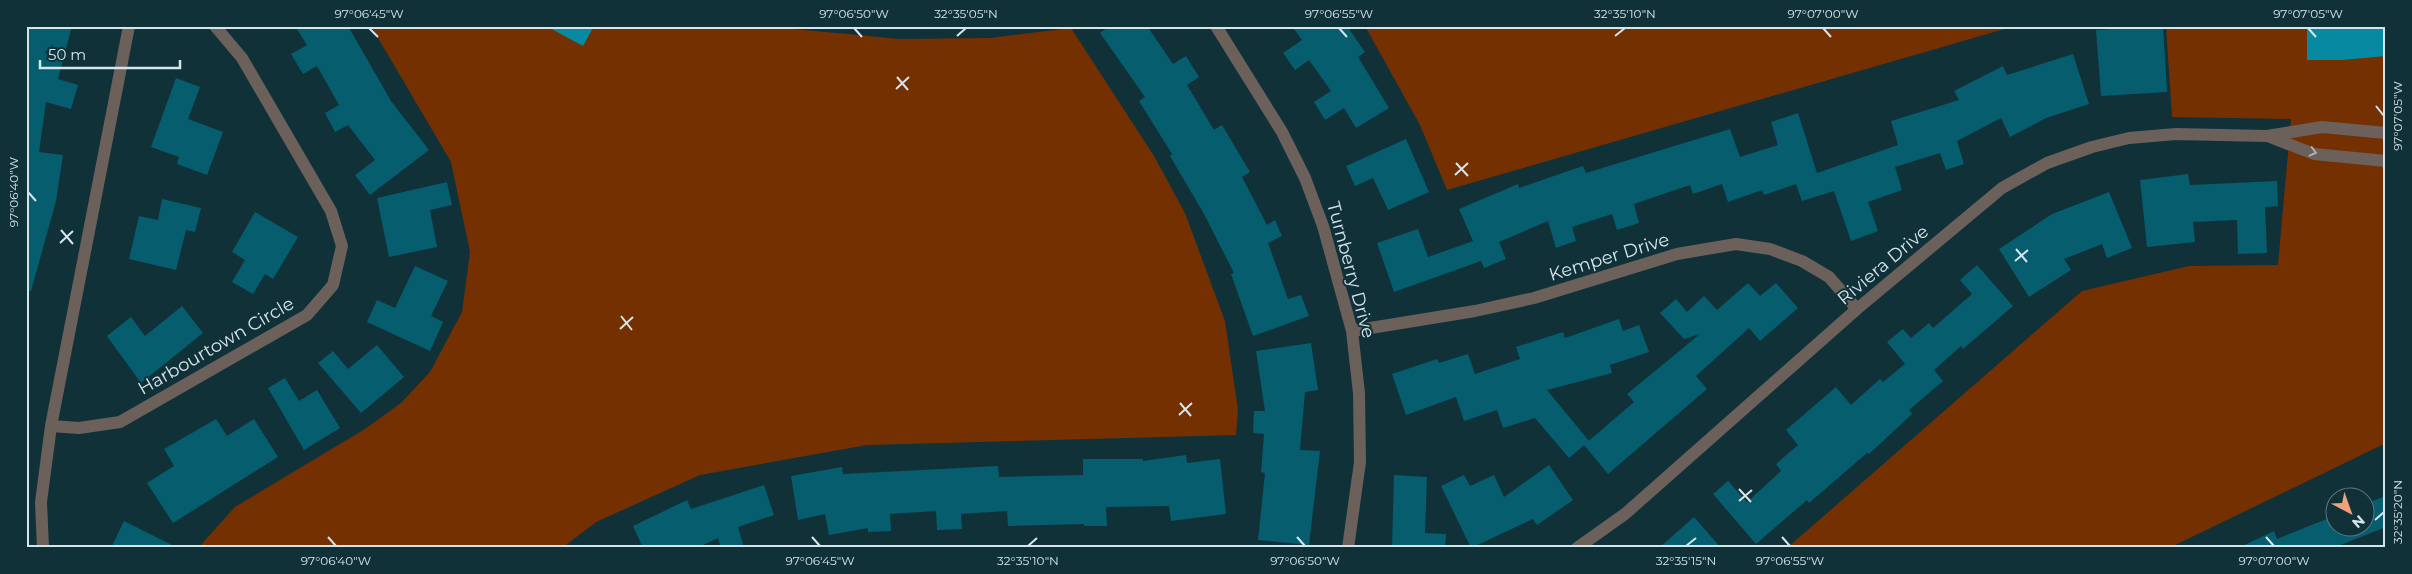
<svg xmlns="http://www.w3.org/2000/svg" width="2412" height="574" viewBox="0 0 2412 574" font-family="Montserrat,sans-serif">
<rect width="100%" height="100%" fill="#113139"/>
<path fill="#743000" d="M371,26h390l139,13 90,-1 81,-10 83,128 31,57 40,108 13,89 -2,25 -369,10 -167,30 -104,47 -34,26h-364l37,-41 130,-78 36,-26 29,-31 32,-60 8,-60 -19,-90z
M1365,26h650l-568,164 -27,-65z
M2166,26h220v417l-217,105h-382l295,-257 107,-25 89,-1 13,-146 -119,-2z"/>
<path fill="#058aa1" d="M546,26h48l-11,20z
M2307,26h79v30l-44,4h-35z"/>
<path fill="#055d6e" d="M26,26h46l-14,53 20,6 -7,24 -25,-7 -7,50 24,3 -7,46 -25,90h-5z
M295,26h53l43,75 38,49 -59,45 -15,-20 20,-15 -27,-35 -13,7 -10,-19 14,-8 -22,-39 -14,8 -12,-20 16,-9z
M1110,26h37l26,38 13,-8 13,21 -12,8 27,45 8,-5 28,47 -8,5 25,48 8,-5 7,16 -14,7 20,56 13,-4 8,21 -56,20 -22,-62 3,-1 -30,-59 -34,-58 2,-2 -33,-53 6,-4 -45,-64z
M1292,26h55l18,26 -7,5 31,51 -33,20 -12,-20 -19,12 -11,-18 17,-11 -22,-31 -14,10 -12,-17 19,-13z
M2163,26l4,66 -66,4 -5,-66z
M2073,54l16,50 -43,14 -36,19 -9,-19 -44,23 7,23 -18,6 -6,-17 -45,14 7,23 -34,12 10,29 -27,10 -17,-50 -32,10 -6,-17 -32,11 -2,-5 -34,12 -6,-18 -29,10 -3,-9 -56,19 5,19 -22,7 -5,-16 -40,13 4,14 -20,7 -8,-27 -49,21 7,17 -22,9 -3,-7 -87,31 -17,-49 41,-14 10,28 45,-16 -14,-32 59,-25 1,4 64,-22 3,7 144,-44 10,28 38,-12 -7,-23 27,-9 19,60 81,-28 -7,-24 68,-21 -5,-9 49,-25 4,9z
M176,78l24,9 -12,32 35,13 -16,43 -30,-11 2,-7 -28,-10z
M1406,139l23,53 -41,18 -15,-32 -18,8 -9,-20z
M2188,174l2,11 87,-4 1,25 -13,1 2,46 -29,1 -1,-34 -44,2 2,20 -48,5 -7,-67z
M447,182l5,23 -22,5 7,37 -48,10 -12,-59z
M2109,192l23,56 -25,10 -5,-14 -38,15 7,11 -42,27 -30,-48 53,-35z
M162,199l39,9 -6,24 -9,-2 -10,40 -47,-11 10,-43 19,4z
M255,212l43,25 -25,42 -8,-5 -12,20 -21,-12 13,-22 -13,-8z
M1977,265l36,41 -50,43 -2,-3 -27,24 9,11 -34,29 3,4 -43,40 -2,-1 -58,50 -2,-3 -51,44 -43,-50 15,-13 19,21 34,-31 -5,-7 22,-19 -12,-15 50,-43 15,18 29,-26 3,3 22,-18 -18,-22 16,-13 8,9 18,-15 4,5 39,-34 -12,-14z
M415,266l33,15 -17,35 12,6 -13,29 -63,-29 10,-22 18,8z
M1748,283l12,13 16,-13 22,25 -38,33 -11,-13 -53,48 11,13 -99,85 -24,-29 50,-43 -7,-8 73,-60 -16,5 -24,-26 16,-14 11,13 17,-16 13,14z
M182,306l21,27 -62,50 -34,-47 24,-19 14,19z
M1619,319l4,12 16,-6 10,27 -39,13 2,8 -65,17 42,51 -20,17 -34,-40 -32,10 -6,-18 -33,11 -8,-24 -50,18 -14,-41 45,-15 2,4 29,-9 7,20 45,-15 -4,-12 47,-15 2,6z
M1311,343l7,47 -13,2 -5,58 20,1 -11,94 -51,-5 7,-67 -4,-1 3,-38 -11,-1 1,-22h11l-9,-60z
M377,345l27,32 -43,36 -43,-50 15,-12 15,18z
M285,378l14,23 18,-11 23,38 -36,22 -36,-62z
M216,419l11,17 27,-17 24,38 -105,66 -26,-40 27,-17 -10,-17z
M1186,455l1,8 33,-4 6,55 -55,7 -2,-15 -63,1 1,19h-23v-2l-76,2 -1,-15 -46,3 1,15 -25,1 -1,-19 -46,3 1,17 -23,1v-4l-39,7 -4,-21 -27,6 -7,-44 51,-9 1,7 155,-8 1,11 84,-2v-16h60v2z
M1549,465l24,35 -36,25 -4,-6 -62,29 -30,-62 23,-11 6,11 24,-11 10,22z
M1394,475l33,2 -2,56 21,1 -1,14h-53z
M764,485l10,30 -36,12 6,21h-23l-3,-10 -21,10h-54l-10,-22 54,-26 4,9z
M2386,496v31l-53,21h-95l36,-17 3,8 57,-23v10h30v-22z
M1694,517l27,31h-62z
M124,521l54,27h-67z"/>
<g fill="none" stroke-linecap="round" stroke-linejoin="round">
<path stroke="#6c605b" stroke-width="12" d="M1216,26l66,106 23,46 18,48 29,105 7,62 1,69 -12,86
M2270,137l44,17 72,7
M1352,331l123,-20 59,-13 143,-44 59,-10 34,5 32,12 27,16 28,32
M51,426l28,2 41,-6 187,-107 26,-30 9,-39 -11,-35 -89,-153 -27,-32
M43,548l-2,-46 10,-76 78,-400
M1577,548l48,-34 232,-205 145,-121 45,-25 45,-16 37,-9 47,-4 91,2 55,-9 64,6"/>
</g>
<defs><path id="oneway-chevron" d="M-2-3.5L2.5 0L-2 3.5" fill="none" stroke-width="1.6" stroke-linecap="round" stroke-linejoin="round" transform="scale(1.25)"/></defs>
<use stroke="#abb0b1" href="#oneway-chevron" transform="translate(2313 152) rotate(14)"/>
<path fill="none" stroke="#d5e6eb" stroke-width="2" d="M369,28l9,9M854,28l8,9M1339,28l8,9M1823,28l8,9M2308,28l8,9M957,36l9,-8M1615,36l10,-8M897,77l11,13M896,89l13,-12M2376,106l8,10M1456,163l12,13M1455,175l13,-12M28,192l8,9M61,230l12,14M60,243l13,-12M2016,249l11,13M2015,261l13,-11M621,316l11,14M620,329l13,-12M1180,403l11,13M1179,415l13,-12M1739,489l12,13M1739,501l13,-11M2375,520l9,-8M328,537l8,9M812,537l8,9M1297,537l8,9M1782,537l8,9M2266,537l8,9M1028,546l9,-8M1686,546l10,-8"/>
<g text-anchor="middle" stroke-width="4" stroke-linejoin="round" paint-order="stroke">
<g font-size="18" fill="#d5e6eb" stroke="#113139">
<text transform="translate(1609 257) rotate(-17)" y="6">Kemper Drive</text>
<text transform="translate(1883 265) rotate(-40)" y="6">Riviera Drive</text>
<text transform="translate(1351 270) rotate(75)" y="6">Turnberry Drive</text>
<text transform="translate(216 346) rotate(-30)" y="6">Harbourtown Circle</text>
</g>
</g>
<rect width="2412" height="574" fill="none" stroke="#113139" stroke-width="55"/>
<g transform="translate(2350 512) rotate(139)"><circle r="24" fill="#113139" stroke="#5f7980"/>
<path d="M0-4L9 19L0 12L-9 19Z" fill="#f0a279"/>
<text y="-8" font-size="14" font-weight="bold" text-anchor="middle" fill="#d5e6eb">N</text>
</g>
<path d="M40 60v8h140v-8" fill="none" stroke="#d5e6eb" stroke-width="2.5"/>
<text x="48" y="60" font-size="15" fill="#d5e6eb" stroke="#113139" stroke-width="4" paint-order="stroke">50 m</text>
<rect x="28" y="28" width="2356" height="518" fill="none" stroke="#d5e6eb" stroke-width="2"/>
<g font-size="12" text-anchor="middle" fill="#d5e6eb">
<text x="369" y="18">97°06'45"W</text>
<text x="854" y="18">97°06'50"W</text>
<text x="966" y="18">32°35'05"N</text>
<text x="1339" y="18">97°06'55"W</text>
<text x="1625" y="18">32°35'10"N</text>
<text x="1823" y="18">97°07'00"W</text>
<text x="2308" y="18">97°07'05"W</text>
<text transform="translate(2398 116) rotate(-90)" y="4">97°07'05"W</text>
<text transform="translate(14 192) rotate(-90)" y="4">97°06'40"W</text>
<text transform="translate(2398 512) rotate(-90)" y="4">32°35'20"N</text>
<text x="336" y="565">97°06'40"W</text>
<text x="820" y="565">97°06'45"W</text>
<text x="1028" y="565">32°35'10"N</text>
<text x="1305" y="565">97°06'50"W</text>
<text x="1686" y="565">32°35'15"N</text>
<text x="1790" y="565">97°06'55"W</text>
<text x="2274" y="565">97°07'00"W</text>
</g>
</svg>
